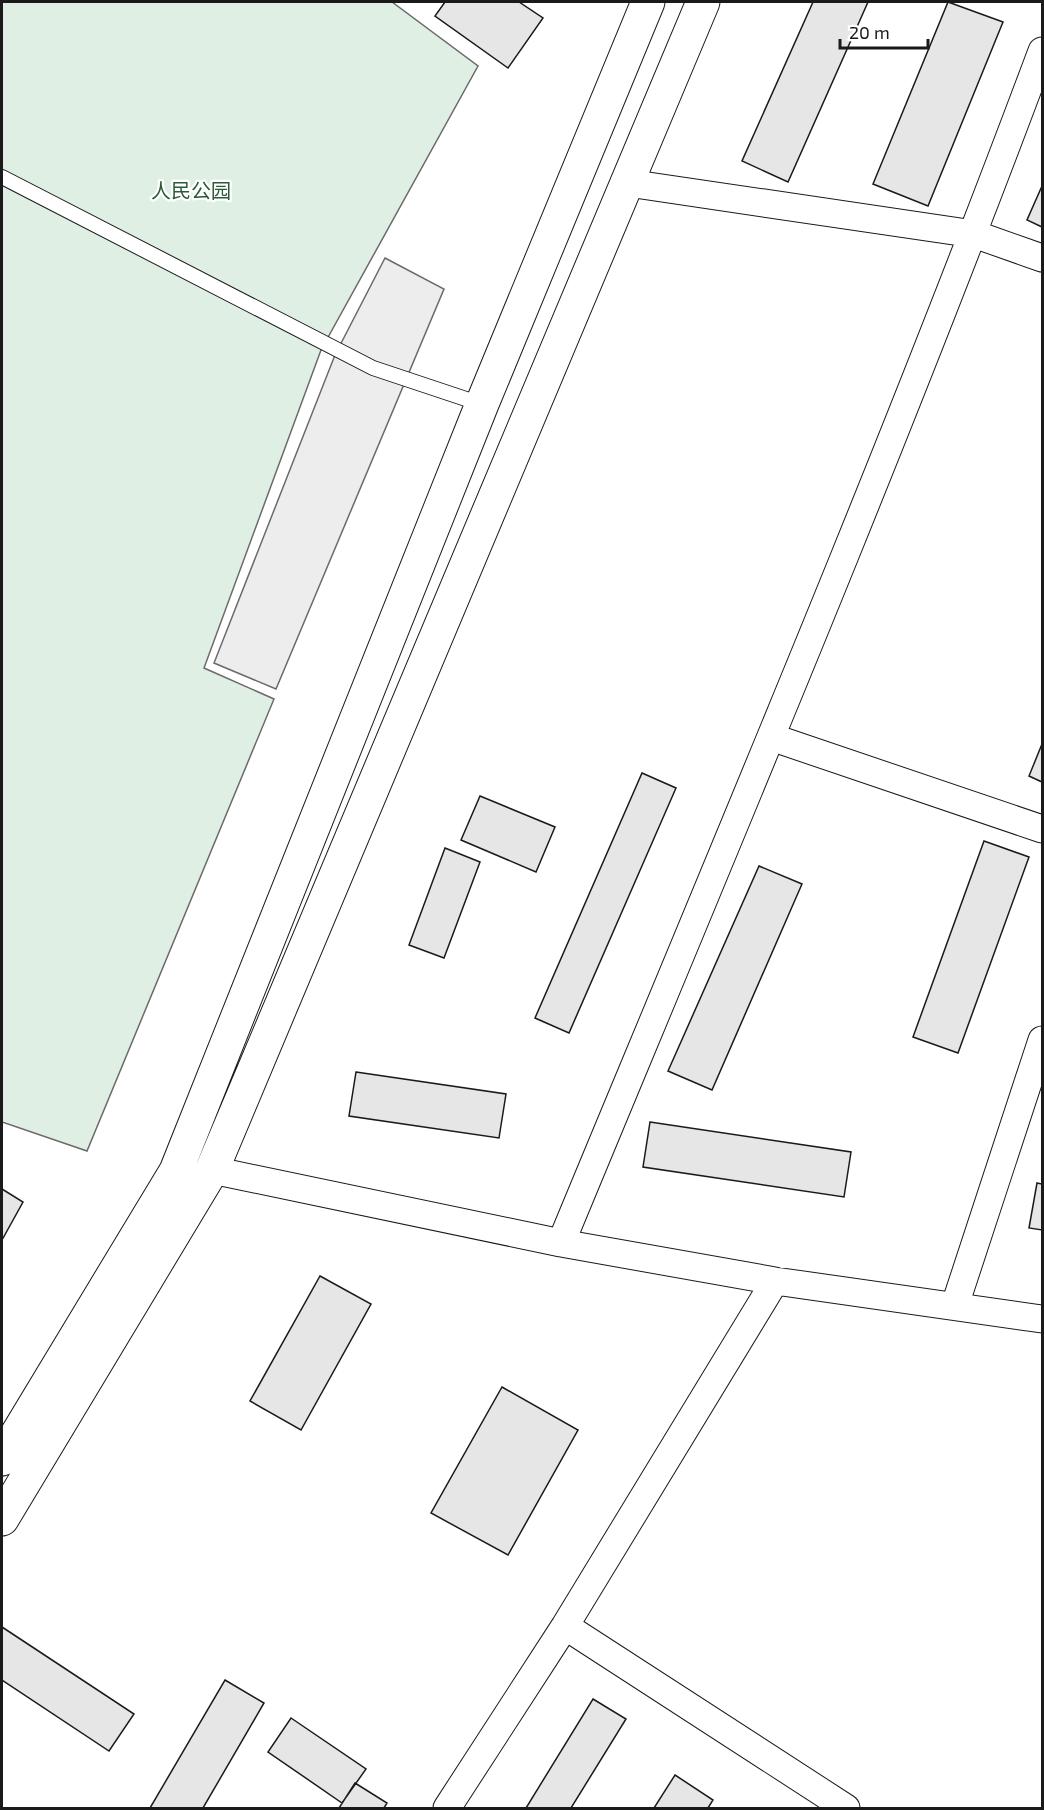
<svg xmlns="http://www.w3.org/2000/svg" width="1044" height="1810" viewBox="0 0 1044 1810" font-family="'Exo 2','Noto Sans SC',sans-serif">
<rect width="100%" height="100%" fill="#fff"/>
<path fill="#e0efe3" stroke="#6a6a6a" stroke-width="1.5" d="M2,2h390l86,64 -157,284 -117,318 70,31 -187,452 -85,-29z"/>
<path fill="#ededed" stroke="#6a6a6a" stroke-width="1.5" d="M385,258l59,31 -168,400 -62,-26 121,-308z"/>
<path fill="#e6e6e6" stroke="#1a1a1a" stroke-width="1.5" d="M445,2h74l24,16 -35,50 -73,-52z
M813,2h55l-80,180 -46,-21z
M948,2l55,20 -75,184 -55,-22z
M1042,186v41l-15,-7z
M1042,744v38l-13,-6z
M642,773l34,15 -107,245 -34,-15z
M480,796l75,31 -19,45 -75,-32z
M984,841l45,16 -71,196 -45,-16z
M445,848l35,14 -36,96 -35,-13z
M759,866l43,18 -90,206 -44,-19z
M356,1072l150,22 -7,44 -150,-22z
M650,1122l201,30 -7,45 -201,-30z
M1037,1183l5,1v46l-13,-2z
M2,1189l21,13 -21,38z
M320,1276l51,28 -70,126 -51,-29z
M502,1387l76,43 -70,125 -77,-42z
M2,1627l132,87 -25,37 -107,-71z
M225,1680l39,23 -61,105h-53z
M593,1699l33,20 -55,89h-45z
M291,1718l75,51 -24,34 -74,-51z
M675,1775l38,25 -5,8h-54z
M355,1783l32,20 -3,5h-45z"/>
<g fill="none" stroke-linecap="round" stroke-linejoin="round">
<defs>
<path id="service" d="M2,177l371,191 108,36"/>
<path id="minor" d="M628,183l346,51 68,24
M771,737l271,92
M212,1170l349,73 214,38 267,38
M561,1243c164,-396 331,-790 481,-1192
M955,1305l87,-265
M565,1626l281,182
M447,1808l118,-182 210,-345"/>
<path id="secondary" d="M2,1459l174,-288 306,-767 166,-402
M2,1519l210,-349 491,-1168"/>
</defs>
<use href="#service" stroke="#1a1a1a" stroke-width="16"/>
<use href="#minor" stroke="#1a1a1a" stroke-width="29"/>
<use href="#secondary" stroke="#1a1a1a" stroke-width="35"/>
<use href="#service" stroke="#fff" stroke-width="14"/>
<use href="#minor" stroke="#fff" stroke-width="27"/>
<use href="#secondary" stroke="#fff" stroke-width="33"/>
</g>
<g text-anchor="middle" stroke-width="4.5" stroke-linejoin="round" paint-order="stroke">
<g font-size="20" fill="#2b5a34" stroke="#fff">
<text x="191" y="198">人民公园</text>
</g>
</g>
<rect width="1044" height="1810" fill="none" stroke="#1a1a1a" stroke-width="6"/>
<path d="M840 39v9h88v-9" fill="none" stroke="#1a1a1a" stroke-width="3"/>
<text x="849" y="39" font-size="18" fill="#1a1a1a" stroke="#ffffff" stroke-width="4.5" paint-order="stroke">20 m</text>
</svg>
